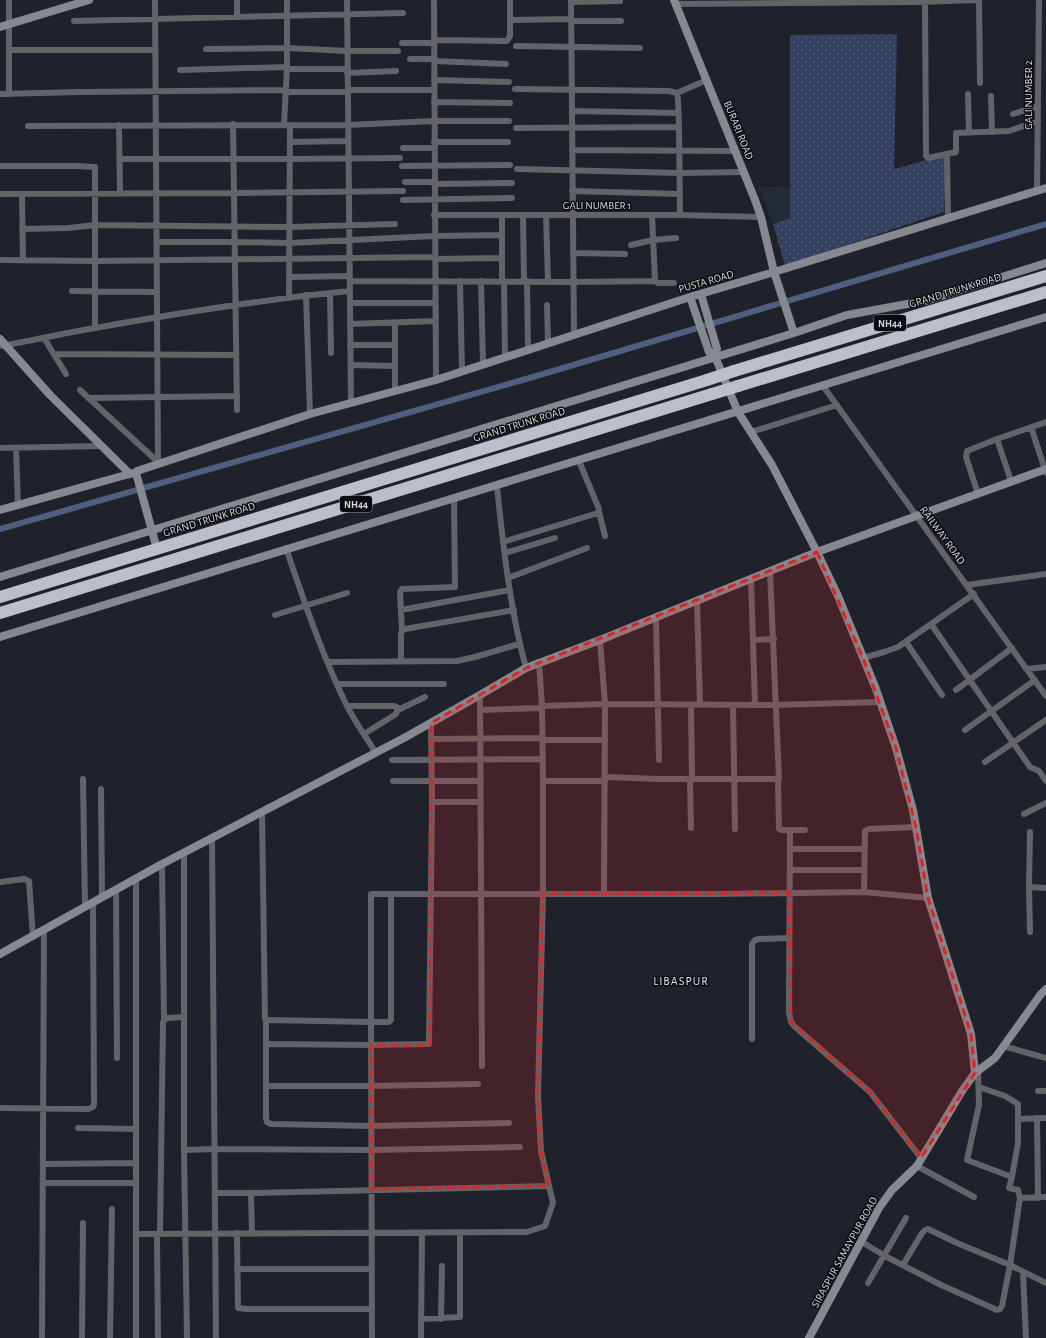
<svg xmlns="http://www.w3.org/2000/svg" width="1046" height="1338" viewBox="0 0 1046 1338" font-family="'Alegreya Sans',sans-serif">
<defs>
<pattern id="park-dots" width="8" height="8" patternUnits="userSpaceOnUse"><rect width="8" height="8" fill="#34405f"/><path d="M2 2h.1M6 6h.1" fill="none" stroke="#515b76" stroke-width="1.8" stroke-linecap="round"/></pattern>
</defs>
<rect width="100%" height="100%" fill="#1f222a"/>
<path fill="#252a37" d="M791,186l-1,33 -17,5 -15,-37z"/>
<path fill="url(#park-dots)" d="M897,34l-3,135 52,-14 -2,57 -159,54 -12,-42 17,-6v-183z"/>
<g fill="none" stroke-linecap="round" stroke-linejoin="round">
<path stroke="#505e80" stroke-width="6" d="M0,529l533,-152 513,-153"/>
<path stroke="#626468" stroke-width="6" d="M9,0v94
M155,0l3,464
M237,0v17
M347,0l4,403
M434,0l2,380
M571,0l3,334
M979,0l1,83
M571,2l49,-1
M925,2l1,154 2,2 28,-6v-19l53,-2 29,-10
M676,4l242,-2 59,-2
M510,20l61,-1
M74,21l329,-8
M571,21h50
M434,40l73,1 3,-5v-36
M402,43h32
M516,46l124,2
M206,49l81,-1 60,3h51
M9,50h146
M410,59h24
M434,61l72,3
M287,69h60
M180,70l107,-3
M347,73l49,-2
M434,80l75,2
M515,89l154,2 8,2 30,-13
M348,90h86
M286,92h62
M677,93l1,7 1,27 1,88
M0,94l80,-2 206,-2
M968,94l1,38
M991,96l1,36
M434,102l76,1
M572,111l107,2
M1013,114l25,-8
M233,124l4,286
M119,125l1,68
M284,125l3,-58v-67
M28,126l320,-1 86,-4h75
M516,128l163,-1
M290,142l58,-1
M434,142h74
M403,148h31
M572,150l164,1
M947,154l1,64
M120,159h170l110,-1
M0,166h77l18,1v161
M402,166l108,-1
M517,169l163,4 64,-1
M405,182h29
M434,184l78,-1
M572,191l108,3
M1037,191l2,-191
M0,194l234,-1 169,-2
M22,194l1,66
M403,200l109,-2
M434,215h246l81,2
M502,215v66
M523,215l1,66
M546,215l2,67
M652,215l3,66 3,2h16
M22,229l46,-1 28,-3 194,2 105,-3
M157,242h78l55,1 144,-7 68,-1
M631,245l22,-5 23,-2
M573,253l52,1
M435,259l67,-1
M0,260l96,1 338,-4
M290,277l60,-1
M350,281l223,1 82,-1
M460,281l2,91
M481,281l2,83
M504,281l1,76
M527,281l1,68
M72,291l85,1
M330,293l1,60
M306,295l4,119
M289,297l1,-172
M350,303h85
M547,305l1,37
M350,324l85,-3
M44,338l22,36
M350,345h45
M0,346c32,-5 63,-13 95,-18 84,-15 170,-29 255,-37
M54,354l182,1
M351,365l44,1
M823,386l223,310
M80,390l78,72
M395,391v-68
M88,398l149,-2
M1031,427l15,46
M751,432l86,-27
M997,439l14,42
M0,448l101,-2
M16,448l2,57
M497,486c6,60 13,123 29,182
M978,494l-12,-37 1,-6 30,-12 49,-17
M599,512l6,24
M503,542l95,-29 1,-4 -20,-48
M286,548c18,53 36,107 61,158 8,16 19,31 29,47
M505,553l50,-15
M508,578l79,-30
M751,579l4,126
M967,585l79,-11
M697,601l3,104
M401,610l109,-20
M275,615l72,-22
M656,618l3,142
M931,624l99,143 9,4 7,10
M402,631l-2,-39 2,-3 53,-2 -1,-89
M600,640l5,64 169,1 106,-3
M753,640l21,-1
M906,642l36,53
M863,658l21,-6 14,-5 76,-53
M401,661v-27l1,-3 3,-2 109,-19
M328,662l129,-1 18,-4 44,-13
M1026,669l20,-2
M337,684h107
M956,690l56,-42
M480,695l2,371
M691,705l1,74
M733,705l2,124
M347,706h47l4,2 -2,6 -32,20
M542,706l63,-2 -1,190
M398,710l27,-13
M480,710l62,-2
M965,730l70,-50
M431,739l112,-1
M543,740h62
M392,760l151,-1
M985,762l61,-42
M605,777l54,2h120l-9,-208
M83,779l2,128
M690,779l1,49
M778,780l1,49 3,1h23
M393,781h88
M543,781h62
M101,789l1,107
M432,802h49
M262,812l3,207 3,1 103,2 1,316
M1024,814l22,-11
M790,834l-1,178 2,10 3,4 76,66 51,66
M212,837l4,501
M791,849h73
M184,853v297l3,188
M162,864l2,155
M790,870h74
M136,878v460
M0,882l24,-3 5,2 4,56
M1029,887l1,-55
M116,889l1,169
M864,892l1,-61 4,-2 47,-2
M391,894v126l-2,2h-18v-128h346l147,-2 64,6
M1030,932l-1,-45 17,1
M266,1020v98l1,4 4,2 101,2 137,-3
M752,1039v-95l3,-4 4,-1 30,-1
M266,1044l105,1 58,-1 3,-242 -1,-79
M1003,1046l43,12
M266,1086h105l107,-2
M979,1087l26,9 13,8v39l-6,34
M1038,1091h8
M0,1108l88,1 5,-2 1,-3 -1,-202
M1037,1118l1,80
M1018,1119l28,-1
M78,1128l58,1
M184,1150l31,-1 157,1 148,-3
M43,1164l93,-1
M917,1166l57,31
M43,1183h93
M215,1193h36l298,-7
M251,1193l1,40
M1020,1198l26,-1
M160,1233l3,-211 4,-4 17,-1
M237,1233l1,75 8,1h126
M136,1234l391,-2 18,-6 8,-23 -12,-52 -3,-55 5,-202v-113l-1,-75 -3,-44
M157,1234l1,104
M862,1242l23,14 56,29 56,25 3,-1 2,-3 8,-41 36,18
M903,1265l19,-32 3,-3 3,-1 29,14 53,22 10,-67 -2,-8 -9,-2 3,-11 -45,-17 12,-55 -1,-34
M237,1269h135
M1023,1272l3,66
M868,1283l38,-65
M421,1319l39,-2v-84
M441,1319l1,-53
M42,1338l2,-408
M82,1338l1,-115
M110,1338l2,-129
M421,1338l1,-105"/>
<path stroke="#86898f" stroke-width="8" d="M674,0l81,200 6,17 13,55 20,61
M0,27l89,-27
M701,294l16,55 -3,5
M690,297l19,55 5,2 24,58 34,53 45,87 21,44 38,93 20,59 17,62 15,88 43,136 4,39
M0,339l50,56 80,79
M0,510l133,-37
M157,549l-21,-76 1,-2 173,-57 126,-34 254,-83 84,-25 272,-84
M0,577l794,-244 53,-18 82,-15 117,-37
M0,637c348,-108 698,-212 1046,-320
M0,954l162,-90 242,-126 76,-43 46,-27 74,-28 217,-88 229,-83
M809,1338l70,-130 13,-18 25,-24 45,-75 13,-18 20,-15 46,-64 5,-5"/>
<path stroke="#bbbfc9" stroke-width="12" d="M734,371l312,-95
M738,386l308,-94
M0,597l707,-217
M0,613l712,-219"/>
<path stroke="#bbbfc9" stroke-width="12" d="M707,380l27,-9
M712,394l26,-8"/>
</g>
<path fill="#d62828" fill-opacity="0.2" stroke="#d62828" stroke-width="3" stroke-dasharray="8 5" stroke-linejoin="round" d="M817,552l46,106 33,90 20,79 12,71 43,136 4,39 -54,85 -51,-66 -79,-70 -2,-129 -246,1 -5,202 3,55 8,35 -178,3v-144h59l1,-322 95,-55z"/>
<g text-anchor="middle" stroke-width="3" stroke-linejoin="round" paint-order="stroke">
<g fill="#0a0c0f" stroke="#9a9ca0" stroke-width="1">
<rect x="874" y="315" width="32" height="16" rx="3"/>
<rect x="340" y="496" width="32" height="16" rx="3"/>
</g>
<g font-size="10" font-weight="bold" fill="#d7d9de">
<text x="890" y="327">NH44</text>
<text x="356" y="508">NH44</text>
</g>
<g font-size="11" fill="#d7d9de" stroke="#0a0c0f">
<text transform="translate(1028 95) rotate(-90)" y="4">GALI NUMBER 2</text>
<text transform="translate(739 130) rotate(68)" y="4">BURARI ROAD</text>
<text x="597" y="209">GALI NUMBER 1</text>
<text transform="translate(706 281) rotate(-16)" y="4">PUSTA ROAD</text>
<text transform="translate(955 290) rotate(-17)" y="4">GRAND TRUNK ROAD</text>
<text transform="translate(519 424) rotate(-17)" y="4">GRAND TRUNK ROAD</text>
<text transform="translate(209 519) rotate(-17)" y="4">GRAND TRUNK ROAD</text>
<text transform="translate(943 535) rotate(54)" y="4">RAILWAY ROAD</text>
<text transform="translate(844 1252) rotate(-61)" y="4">SIRASPUR SAMAYPUR ROAD</text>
</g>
<g font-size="12" letter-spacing="1" fill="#dbe0ea" stroke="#0a0c0f">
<text x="681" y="985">LIBASPUR</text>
</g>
</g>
</svg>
